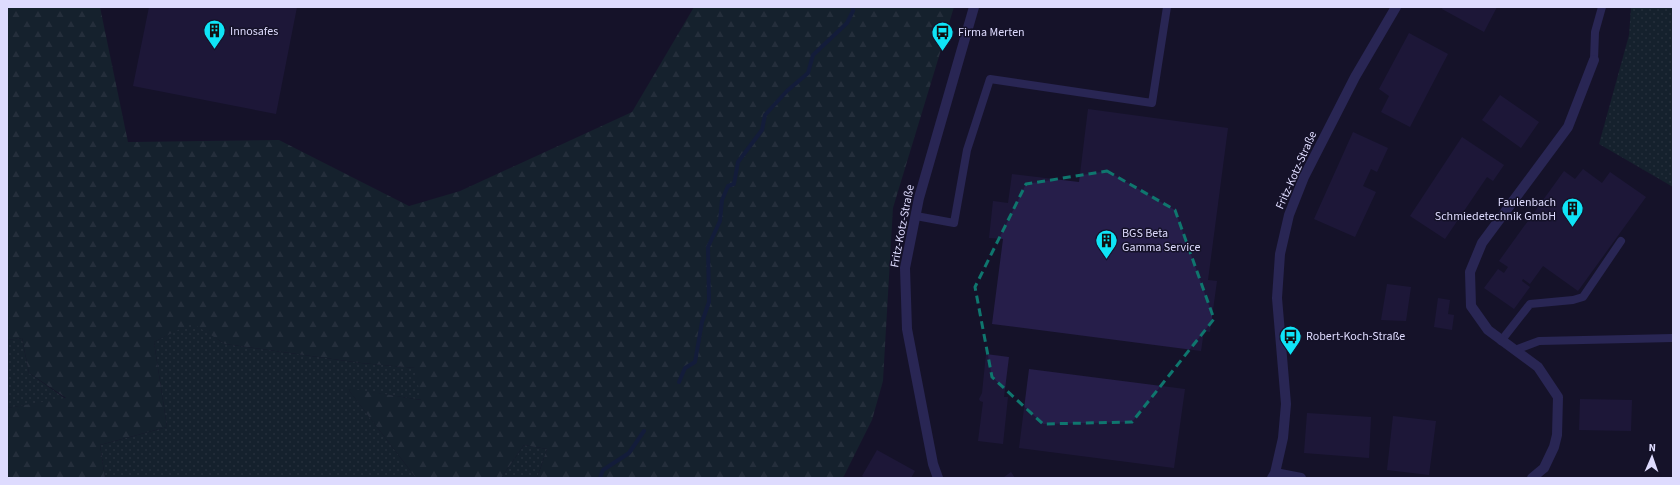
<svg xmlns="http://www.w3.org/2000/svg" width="1680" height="485" viewBox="0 0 1680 485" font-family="'Source Sans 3',sans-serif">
<defs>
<pattern id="grass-dots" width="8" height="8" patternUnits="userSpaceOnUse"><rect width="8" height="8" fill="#153331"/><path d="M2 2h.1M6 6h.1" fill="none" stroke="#375050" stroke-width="1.8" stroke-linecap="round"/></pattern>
<pattern id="forest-firs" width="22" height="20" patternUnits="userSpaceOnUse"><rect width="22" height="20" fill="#153331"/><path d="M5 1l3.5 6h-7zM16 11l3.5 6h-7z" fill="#375050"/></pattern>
</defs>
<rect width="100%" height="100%" fill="#151229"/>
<path fill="url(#grass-dots)" d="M1631,7h42v180l-74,-43 30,-109z
M192,322l33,22 136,19 55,5 6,32 -74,-11 68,89h-311l-5,-33 67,-18 -13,-85z
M22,338l7,35 37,26 -59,9v-68z
M524,445l23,4 -10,29h-36z"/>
<path fill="url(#forest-firs)" d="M7,7h93l28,135 151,-2 130,66 51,-15 172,-79 62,-105h260l-61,201 -10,173 -11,39 -28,56 -2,2h-305l10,-29 -23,-4 -23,33h-85l-69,-90 74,12 -6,-32 -54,-5 -136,-19 -33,-21 -38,19 13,85 -67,18 5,33h-98v-70l59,-10 -37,-25 -7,-35 -15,2z"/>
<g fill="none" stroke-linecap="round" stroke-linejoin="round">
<path stroke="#11294e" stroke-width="4" d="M679,382l6,-14 10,-6 7,-40 7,-20 -1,-55 12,-26 2,-21 6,-14 6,-2 4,-22 24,-32 3,-15 22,-24 21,-18 5,-18 34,-32 6,-12v-4
M600,478l3,-8 26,-17 15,-22"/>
</g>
<path fill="#261e4a" d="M149,7h148l-21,107 -143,-28z
M1443,7h54l-13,25 -42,-23z
M1409,33l39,21 -38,73 -29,-15 8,-16 -10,-7z
M1500,95l39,27 -18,26 -39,-28z
M1088,109l140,19 -20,152 9,1 -7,51 -6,-1 -3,20 -209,-27 11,-85 -14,-1 4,-37 15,2 4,-29 67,8z
M1353,132l35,16 -11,24 -6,-3 -8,17 13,6 -21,45 -41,-18z
M1462,137l42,28 -11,16 -6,-4 -42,62 -35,-23z
M1583,169l19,14 8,-11 36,25 -68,94 -35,-25 -13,18 -7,-5 -1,2 8,6 -16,22 -30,-21 14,-19 6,4 4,-6 -9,-6 65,-90 11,8z
M1387,284l24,3 -5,34 -25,-1z
M1438,298l12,2 -2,14 6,1 -2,15 -18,-3z
M986,354l23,3 -5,40h4l-5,47 -25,-3 5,-39 -3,-1 -1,-2 3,-6z
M1029,369l156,20 -11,79 -155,-20z
M1580,399l52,1 -1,31 -52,-1z
M1307,413l64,4 -2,41 -65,-5z
M1393,416l43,5 -7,54 -42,-5z
M877,450l38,21 -4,7h-46l-3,-2z
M1011,472l4,6h-11v-1z"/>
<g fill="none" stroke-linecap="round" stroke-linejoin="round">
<path stroke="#403e87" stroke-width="8" d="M1594,60l1,-28 7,-25
M916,216l38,7 13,-73 23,-71 162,24 15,-96
M1501,341l29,-37 43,-4 10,-3 38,-56
M1515,350l24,-9 134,-3"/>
<path stroke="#403e87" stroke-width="10" d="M1275,473l26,5
M938,478l-5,-14 -26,-135 -2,-61 14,-70 55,-191
M1272,478l3,-5 8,-35 3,-34 -9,-106 3,-44 9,-39 15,-38 51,-100 41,-70
M1532,478l12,-10 10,-21 3,-12 1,-38 -20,-30 -50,-37 -17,-24 -1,-34 12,-29 86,-116 26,-67"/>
</g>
<path d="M0 0H1680V485H0ZM1107,171l68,39 39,109 -82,103 -89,2 -51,-47 -17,-90 51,-103z" fill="#151229" fill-opacity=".55" fill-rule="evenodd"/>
<path fill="none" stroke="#0f766e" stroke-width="3" stroke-dasharray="8 5" stroke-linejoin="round" d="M1107,171l68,39 39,109 -82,103 -89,2 -51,-47 -17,-90 51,-103z"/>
<defs>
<symbol id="building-pin" viewBox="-11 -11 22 30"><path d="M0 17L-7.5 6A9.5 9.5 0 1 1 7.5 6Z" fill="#0fe4f6" stroke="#151229"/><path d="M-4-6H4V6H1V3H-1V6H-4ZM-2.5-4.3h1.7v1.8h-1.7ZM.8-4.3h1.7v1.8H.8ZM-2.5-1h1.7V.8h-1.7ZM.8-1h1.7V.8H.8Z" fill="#111"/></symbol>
<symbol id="bus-pin" viewBox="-11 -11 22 30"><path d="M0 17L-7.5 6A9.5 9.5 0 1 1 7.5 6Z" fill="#0fe4f6" stroke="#151229"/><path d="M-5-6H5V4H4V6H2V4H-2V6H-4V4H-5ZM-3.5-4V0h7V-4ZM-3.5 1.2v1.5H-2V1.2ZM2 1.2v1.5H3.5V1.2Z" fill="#111"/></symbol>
</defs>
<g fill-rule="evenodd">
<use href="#building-pin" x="202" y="18" width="25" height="34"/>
<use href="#bus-pin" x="930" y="20" width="25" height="34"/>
<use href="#building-pin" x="1560" y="196" width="25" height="34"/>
<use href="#building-pin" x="1094" y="228" width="25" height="34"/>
<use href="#bus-pin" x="1278" y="324" width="25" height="34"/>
</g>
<g text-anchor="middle" stroke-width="3" stroke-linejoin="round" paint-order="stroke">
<g font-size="12" fill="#dedbfe" stroke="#151229" text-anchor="start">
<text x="230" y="35">Innosafes</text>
<text x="958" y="36">Firma Merten</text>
<text x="1556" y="206" text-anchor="end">Faulenbach<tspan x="1556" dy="14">Schmiedetechnik GmbH</tspan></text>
<text x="1122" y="237">BGS Beta<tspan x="1122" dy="14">Gamma Service</tspan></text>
<text x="1306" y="340">Robert-Koch-Straße</text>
</g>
<g font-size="12" fill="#dedbfe" stroke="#151229">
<text transform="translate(1296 170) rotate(-66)" y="4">Fritz-Kotz-Straße</text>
<text transform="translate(902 226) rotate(-79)" y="4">Fritz-Kotz-Straße</text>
</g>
</g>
<rect width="1680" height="485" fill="none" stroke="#dedbfe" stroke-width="16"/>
<g transform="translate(1652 457) rotate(2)" stroke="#151229" stroke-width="3" paint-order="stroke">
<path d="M0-3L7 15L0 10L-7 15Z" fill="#dedbfe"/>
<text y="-6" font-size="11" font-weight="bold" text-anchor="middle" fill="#dedbfe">N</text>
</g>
</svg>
